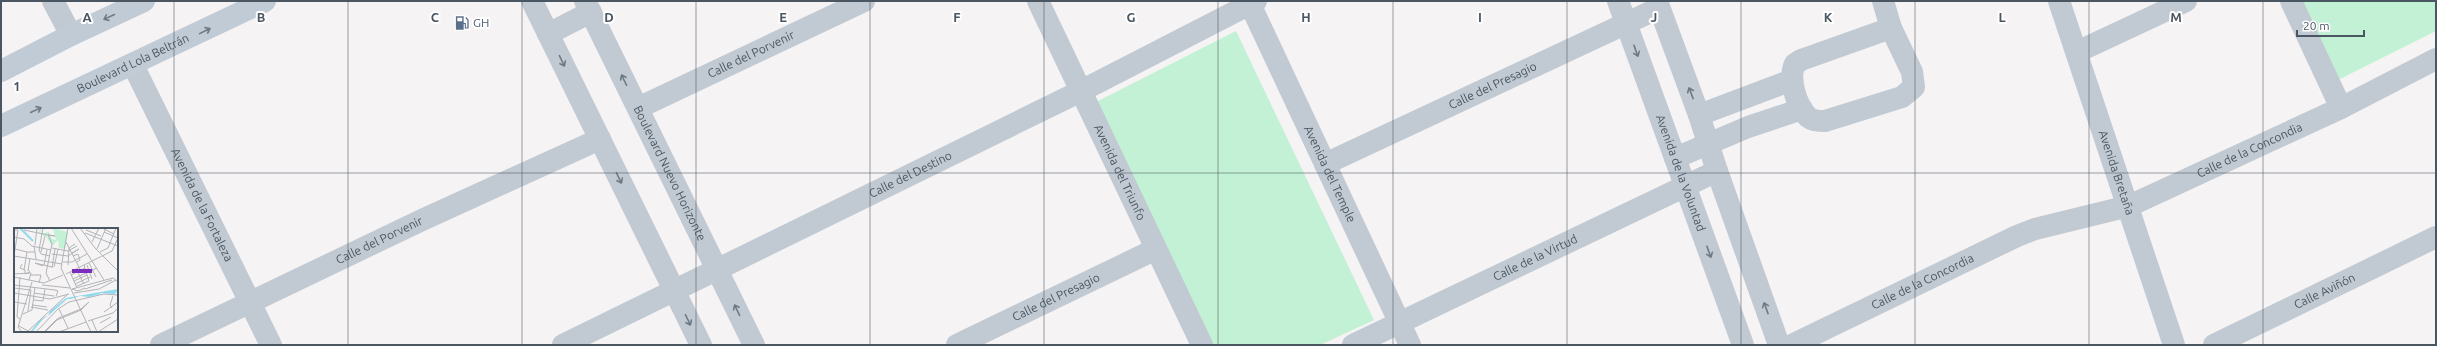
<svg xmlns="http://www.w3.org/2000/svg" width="2437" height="346" viewBox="0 0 2437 346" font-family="Ubuntu,sans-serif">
<rect width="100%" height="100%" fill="#f5f3f3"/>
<path fill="#c3f1d5" d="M2301,1h135v30l-100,50z
M1236,31l138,289 -54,25h-107l-117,-243z"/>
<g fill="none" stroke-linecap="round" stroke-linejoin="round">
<g stroke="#c1cad2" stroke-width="22">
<path d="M53,1l18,34"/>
<path d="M532,1l169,344"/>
<path id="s1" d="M585,1l169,344"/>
<path id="s2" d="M1038,1l164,344"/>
<path id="s3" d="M1618,1l125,344"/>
<path d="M1657,1l42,114 18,56 62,174"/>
<path d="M1883,1l8,27"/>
<path id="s4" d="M2059,1l115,344"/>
<path d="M2291,1l50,107"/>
<path id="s5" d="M1250,4l160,341"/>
<path d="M1891,28l21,44 2,15 -12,10 -77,24c-6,0 -12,0 -17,-4 -12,-11 -20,-39 -13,-53l6,-4z"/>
<path d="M548,34l43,-22"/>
<path d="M2077,52l109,-51"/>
<path id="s6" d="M133,65l138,280"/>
<path id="s7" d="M638,108l226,-107"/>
<path d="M1699,115l93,-35"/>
<path d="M1675,158l73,-31 54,-18"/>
<path id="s8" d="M1325,164l334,-156"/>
<path id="s9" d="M161,345l261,-125 178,-81"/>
<path id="s10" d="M563,345l518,-254 175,-90"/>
<path id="s11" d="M957,345l199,-96"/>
<path id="s12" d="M1353,345l364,-174"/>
<path id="s13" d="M1792,345l225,-109 18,-7 94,-23 212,-98 95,-49"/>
<path id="s14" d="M2214,345l222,-108"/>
</g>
<g stroke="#c1cbd6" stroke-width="22">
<path d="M1,71l70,-36 73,-34"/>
<path id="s15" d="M1,126l264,-125"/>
</g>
</g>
<defs><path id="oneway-shaft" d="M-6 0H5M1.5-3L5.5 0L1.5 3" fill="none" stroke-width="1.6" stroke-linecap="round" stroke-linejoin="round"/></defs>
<g stroke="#6e7984">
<use href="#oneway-shaft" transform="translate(109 17) rotate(155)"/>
<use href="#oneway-shaft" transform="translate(205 31) rotate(-26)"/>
<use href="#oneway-shaft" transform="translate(36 110) rotate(-25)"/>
</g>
<g stroke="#6e7983">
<use href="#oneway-shaft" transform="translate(1636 51) rotate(70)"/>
<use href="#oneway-shaft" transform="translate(562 61) rotate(64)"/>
<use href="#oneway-shaft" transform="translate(624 80) rotate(-116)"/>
<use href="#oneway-shaft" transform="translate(1691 93) rotate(-111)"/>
<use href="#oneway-shaft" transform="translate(619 178) rotate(64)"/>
<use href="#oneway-shaft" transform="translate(1709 252) rotate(70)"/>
<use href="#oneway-shaft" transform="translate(1766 308) rotate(-110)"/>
<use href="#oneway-shaft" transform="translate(737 310) rotate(-116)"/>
<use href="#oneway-shaft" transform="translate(688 320) rotate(64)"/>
</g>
<path fill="none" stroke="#4a5661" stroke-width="1" stroke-opacity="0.55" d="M174,1v344M348,1v344M522,1v344M696,1v344M870,1v344M1044,1v344M1218,1v344M1393,1v344M1567,1v344M1741,1v344M1915,1v344M2089,1v344M2263,1v344M1,173h2435"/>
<defs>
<symbol id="fuel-bare" viewBox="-9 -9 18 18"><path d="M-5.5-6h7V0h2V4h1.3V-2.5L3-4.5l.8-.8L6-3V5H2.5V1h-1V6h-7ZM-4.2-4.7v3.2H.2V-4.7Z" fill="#5c6f8a" stroke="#fff" stroke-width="2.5" paint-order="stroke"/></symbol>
</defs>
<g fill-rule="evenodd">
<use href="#fuel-bare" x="452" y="13" width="20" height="20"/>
</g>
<g text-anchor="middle" stroke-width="4" stroke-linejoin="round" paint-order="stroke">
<g font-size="12" fill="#4e5e75" stroke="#fff" text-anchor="start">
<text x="473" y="27">GH</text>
</g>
<g font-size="12" fill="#4a5661" stroke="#fff">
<text dy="4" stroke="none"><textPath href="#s7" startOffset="125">Calle del Porvenir</textPath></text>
<text dy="4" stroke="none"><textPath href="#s15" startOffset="146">Boulevard Lola Beltrán</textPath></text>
<text dy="4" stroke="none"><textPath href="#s8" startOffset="185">Calle del Presagio</textPath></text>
<text dy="4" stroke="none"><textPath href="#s13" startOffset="499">Calle de la Concondia</textPath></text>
<text dy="4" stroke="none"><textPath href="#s1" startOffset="192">Boulevard Nuevo Horizonte</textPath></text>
<text dy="4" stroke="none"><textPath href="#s2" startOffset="190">Avenida del Triunfo</textPath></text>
<text dy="4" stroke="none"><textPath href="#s3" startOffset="183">Avenida de la Voluntad</textPath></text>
<text dy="4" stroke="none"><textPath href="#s4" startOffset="181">Avenida Bretaña</textPath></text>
<text dy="4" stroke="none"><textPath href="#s5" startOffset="188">Avenida del Temple</textPath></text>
<text dy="4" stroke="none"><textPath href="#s10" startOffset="387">Calle del Destino</textPath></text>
<text dy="4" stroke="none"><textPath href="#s6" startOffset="156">Avenida de la Fortaleza</textPath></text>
<text dy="4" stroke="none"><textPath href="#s9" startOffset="242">Calle del Porvenir</textPath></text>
<text dy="4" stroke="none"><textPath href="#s12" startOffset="202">Calle de la Virtud</textPath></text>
<text dy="4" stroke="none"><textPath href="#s13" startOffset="145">Calle de la Concordia</textPath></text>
<text dy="4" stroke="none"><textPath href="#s14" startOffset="123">Calle Aviñón</textPath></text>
<text dy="4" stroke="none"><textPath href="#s11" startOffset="110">Calle del Presagio</textPath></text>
</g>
</g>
<g transform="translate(14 228)">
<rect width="104" height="104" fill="#f5f3f3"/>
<path d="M39,0l15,4 -3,17 -6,-1 -1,-8 -6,6 -5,-8 1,-1v-4l-1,4 -9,-4 3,-4 -1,5 9,-2 3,7 4,1z" fill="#c3f1d5"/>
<path d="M104,61l-3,5 -14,-1 -1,1 -11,3 -9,-1 -9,3h-4l-19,17 -4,2 -11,13 -3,1 9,-11 5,-4 4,-1 2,-5 16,-13z" fill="#90daee"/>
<path fill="none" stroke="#90daee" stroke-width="2" d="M6,0l13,13"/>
<path fill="none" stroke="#b1b4b9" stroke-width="1" d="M54,0l-7,40 30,64M57,0l33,52M66,0l15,20 23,23M88,0l12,6M0,2h4l-4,26M10,2l24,5M72,2l15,6M90,4l14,6M71,5l33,13M34,7l4,9 -6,29 4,8M34,7l7,1 -7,-1M0,9l10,2 8,7 19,4M52,14l16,31M78,14l7,-14M21,17l2,-17M20,18l2,13M38,20l16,3 9,-5M1,21l12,3M83,21l9,-21M25,22l4,-22M25,22l2,4 9,2M27,24l4,-16M86,24l8,-4 8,-20M38,26l16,2 11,-7 -7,4M0,28l48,8M59,28l5,-2 2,6 -3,2M49,34h9l15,-8M75,35l7,14M8,36l-2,4 5,2v4l5,-2 -2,-2M30,37l3,-15M54,37l1,-17 6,-4M73,37l5,14M29,38l-8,-3 17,4M40,39l4,-18M38,40l3,-19M62,41l8,15M10,42l3,-18h8M14,43l2,-13M56,44l7,16M0,46l17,-1 -2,7M52,46l46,-23 6,-13M17,47h10l-2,8M57,47l14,-7M0,49l30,6 19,-8M59,51l24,-11M60,53l13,-6M61,56l15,-7M0,57l41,5 3,1 -2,5M28,57l28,3M63,58l12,-5 -5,-16M0,60l17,2 -3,21M71,60l-7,3 -6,-2 41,-11 5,4M71,61l27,-9M0,65l36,6 19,-5M20,65l20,3M60,65l25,-4 17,-9M20,72l9,1 2,-12M0,74l13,2M18,77l15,2M17,79l17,3M98,80l-2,-3 3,-9M45,81l9,19M90,84l14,-10M9,86l9,-4 3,-23M6,91l-3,-2 3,-40M78,92l5,12M74,93l25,-8 5,-5M86,95l11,-6M5,98l9,5 40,-37M8,104l-4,-5 14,-45M22,104l22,-23 11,-7 35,-8 14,1M30,104l13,-13 4,-2 20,-8 8,-7 -8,8 -24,10 -12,12M45,104l27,-10M84,104l20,-13"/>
<path fill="#7b2cbf" fill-opacity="0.15" stroke="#7b2cbf" stroke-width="2" d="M59,42h18v2h-18z"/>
<rect width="104" height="104" fill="none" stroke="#4a5661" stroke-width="2"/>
</g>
<g font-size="13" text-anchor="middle" font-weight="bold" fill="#4a5661" stroke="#fff" stroke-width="4" stroke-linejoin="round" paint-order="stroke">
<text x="87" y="22">A</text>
<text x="261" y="22">B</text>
<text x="435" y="22">C</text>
<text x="609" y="22">D</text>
<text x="783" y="22">E</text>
<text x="957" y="22">F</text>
<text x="1131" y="22">G</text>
<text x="1306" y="22">H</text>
<text x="1480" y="22">I</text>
<text x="1654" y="22">J</text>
<text x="1828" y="22">K</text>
<text x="2002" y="22">L</text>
<text x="2176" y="22">M</text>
<text x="17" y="91">1</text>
</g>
<rect width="2437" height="346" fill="none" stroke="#4a5661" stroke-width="4"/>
<path d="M2297 30v6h67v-6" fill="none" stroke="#4a5661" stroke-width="2"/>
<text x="2303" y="30" font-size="12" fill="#4a5661" stroke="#ffffff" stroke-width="3" paint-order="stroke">20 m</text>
</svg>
